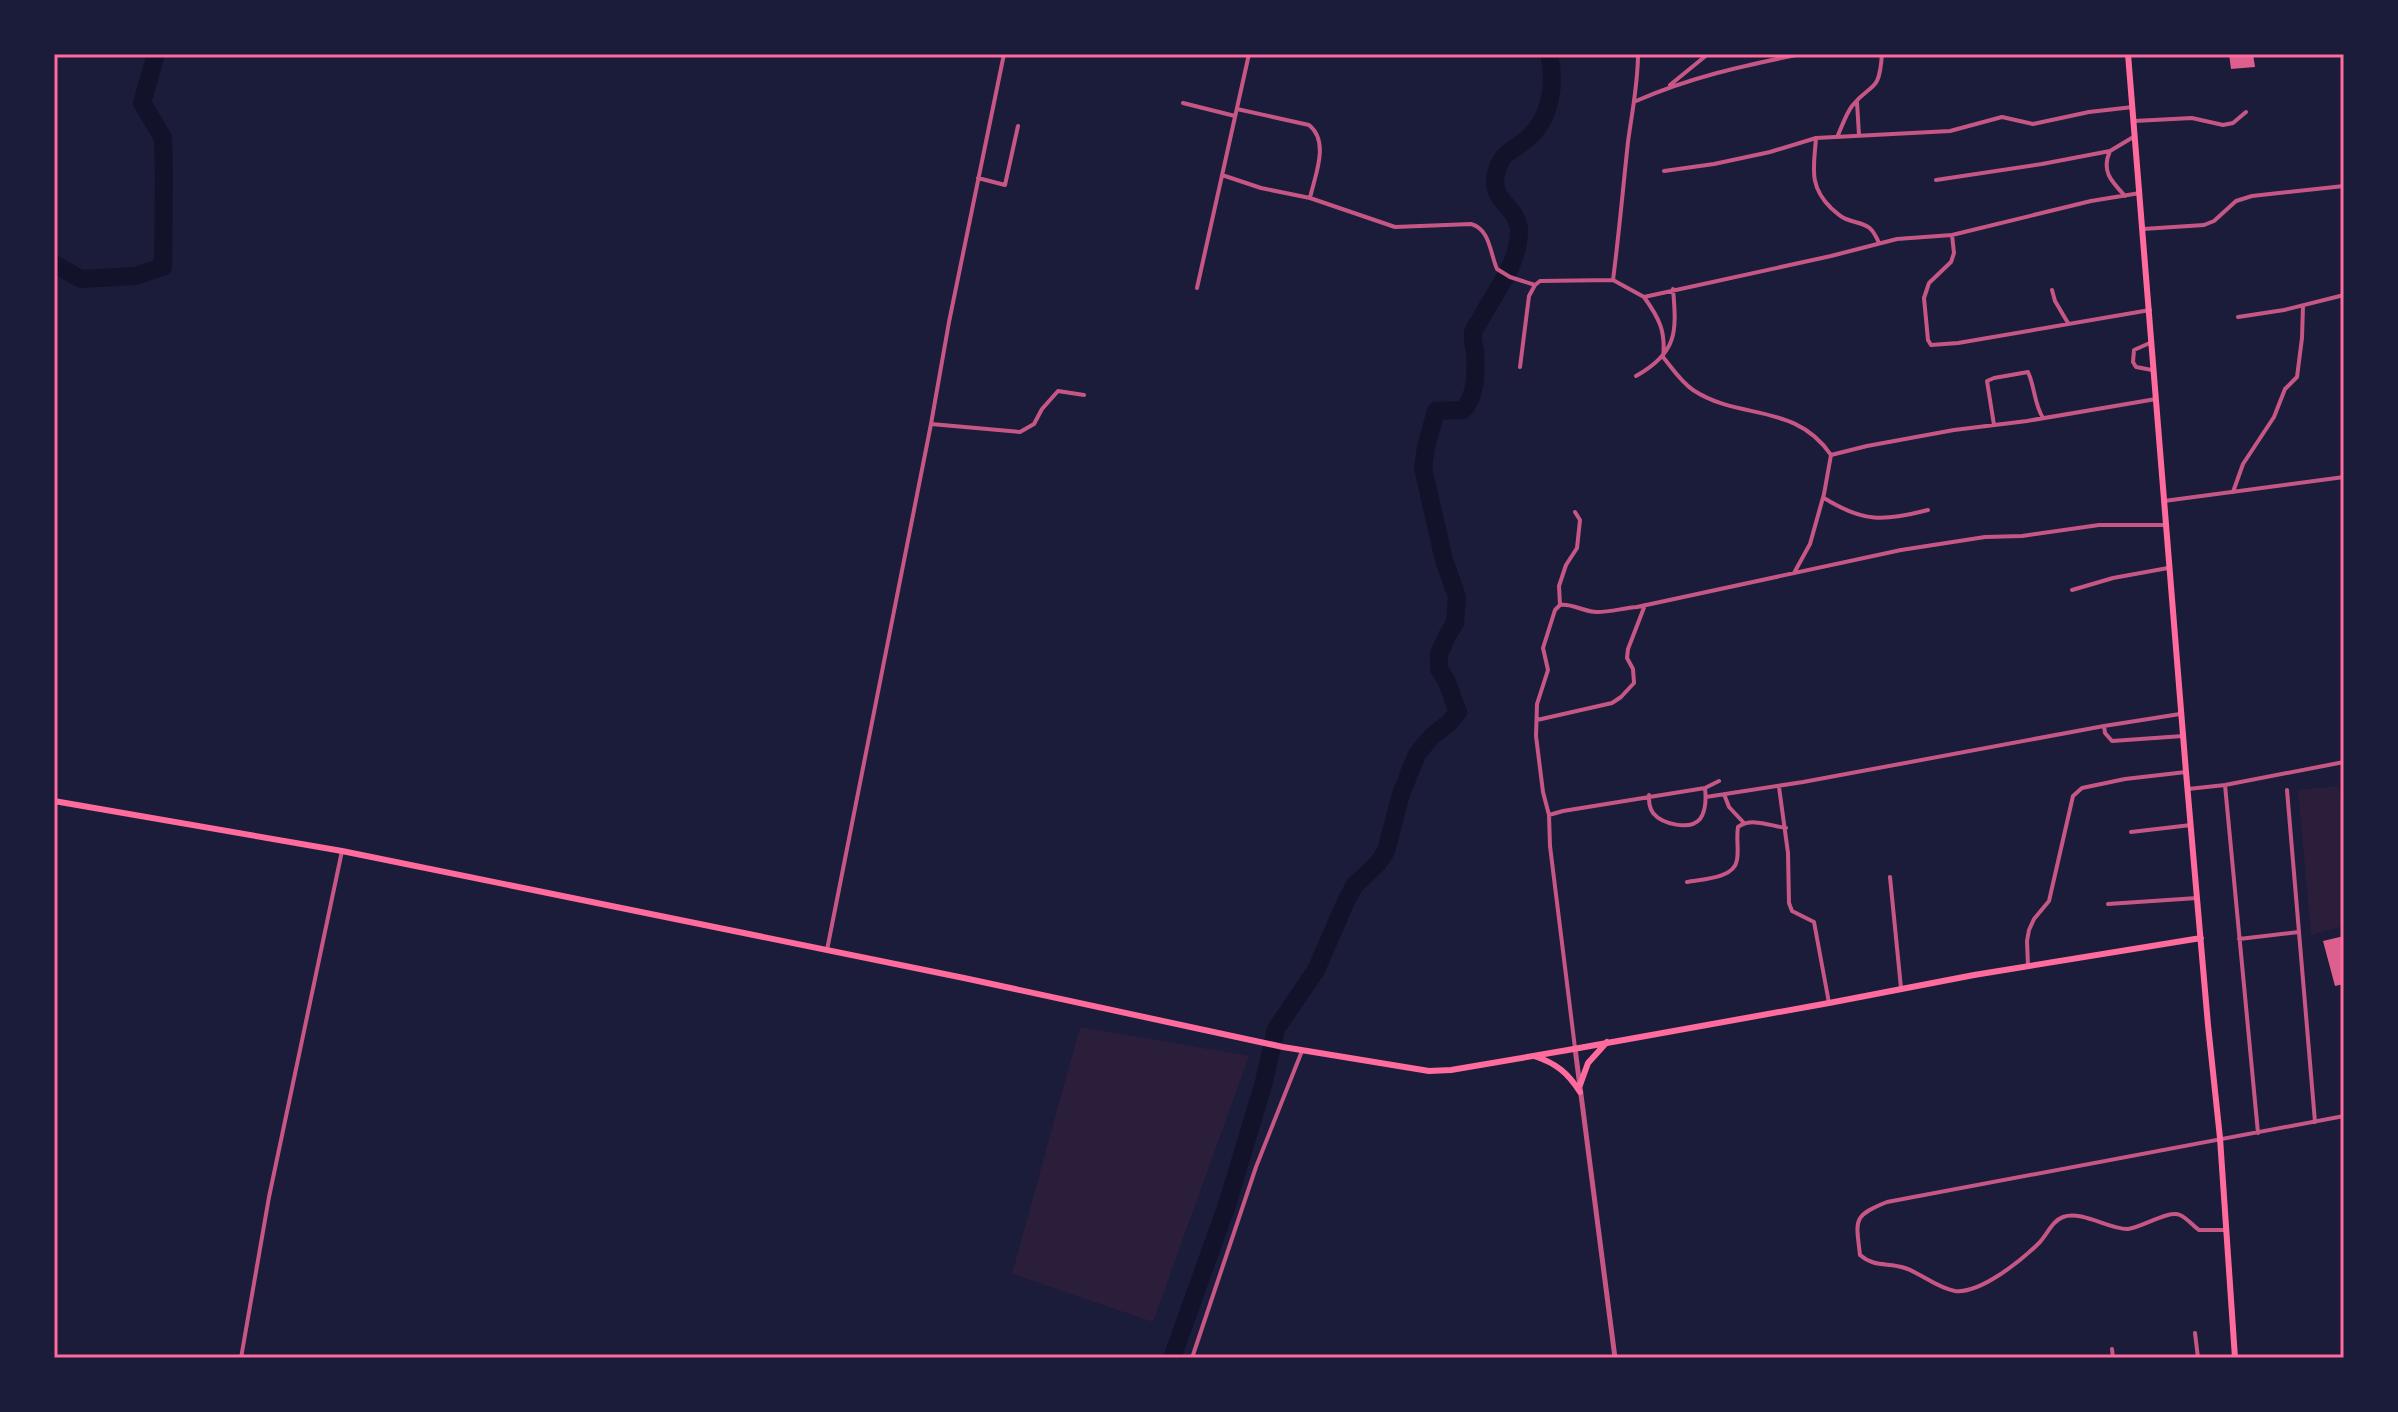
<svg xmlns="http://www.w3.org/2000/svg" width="2398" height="1412" viewBox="0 0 2398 1412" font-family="Quicksand,sans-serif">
<rect width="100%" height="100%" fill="#1b1b3a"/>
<path fill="#2a1e3b" d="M2338,786l6,27v113l-33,9 -13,-145z
M1080,1027l169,29 -96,266 -141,-48z"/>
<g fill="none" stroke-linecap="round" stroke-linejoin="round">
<path stroke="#12122b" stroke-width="18" d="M54,264l27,15 54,-3 28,-9 1,-91 -1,-38 -21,-35 14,-49
M1172,1358l55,-153 37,-123 12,-53 40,-59 31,-71 8,-14 23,-22 8,-12 15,-57 16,-40 15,-18 17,-13 9,-11 -12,-32 -7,-11v-15l8,-18 8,-13 2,-26 -13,-37 -21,-92 3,-21 10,-36 27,-1c14,-14 13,-40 12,-59 -1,-5 -3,-13 -2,-18 2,-7 9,-15 12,-22 14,-24 33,-49 34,-78 1,-27 -30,-31 -23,-59 6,-24 16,-22 31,-35 24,-20 29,-56 22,-85"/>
</g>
<path fill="#dd5f8e" d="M2229,54h24l2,13 -24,2z
M2344,936v48l-9,2 -12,-45z"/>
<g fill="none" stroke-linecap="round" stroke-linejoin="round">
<path stroke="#c65784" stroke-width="4" d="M1670,85l38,-31
M1636,101c55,-24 106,-35 165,-47
M1857,102l2,33
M1183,103l52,13
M1237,109l72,16c21,17 6,50 1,73
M2134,121l58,-3 31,7 10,-2 13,-11
M1838,135c4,-9 8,-21 14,-29 20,-25 27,-11 30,-52
M1816,138c-2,29 -8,47 15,70 5,4 9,9 15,11 19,7 24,3 33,24
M2110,151c-9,20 1,30 15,45
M1664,171l50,-7 56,-12 46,-14 134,-7 52,-14 31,7 56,-12 44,-5
M1222,175l39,13 49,10 85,29 76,-3c19,5 19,29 26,45l13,8 25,8
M978,178l27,7 13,-59
M1936,180l106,-16 68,-13 25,-15
M2143,229l61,-4 10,-4 22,-20 16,-5 92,-10
M1952,235l2,18 -3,9 -22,21 -5,15 4,42 3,5 27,-2 192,-33
M1613,280c6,-46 10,-92 15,-138 4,-30 10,-58 10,-88
M1535,285l5,-4 73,-1 31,17 187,-41 66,-17 55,-4 139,-34 49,-8
M1197,288l52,-234
M2052,290l3,11 13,22
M1644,297c15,21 22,34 19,60 9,11 18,25 30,33 47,31 102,12 138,65
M2238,317l46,-7 60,-15
M1520,367l9,-71 6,-11
M2152,370l-16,-3 -3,-5 1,-12 18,-8
M1636,376c41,-23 41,-43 37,-87
M931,424l89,8 14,-8 8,-15 16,-18 26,4
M1994,425l-7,-44 7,-3 34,-6c7,15 6,32 15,46
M2233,492l10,-28 31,-47 11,-28 12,-12 5,-39 1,-32
M1824,498c40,25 59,23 104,12
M2164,501l180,-24
M1794,573l16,-29 14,-50 7,-39 36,-9 87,-16 73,-9 129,-22
M2072,590l41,-12 55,-10
M1560,605c12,-2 24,7 37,7 13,0 27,-4 40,-5l264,-57 84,-13 37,-1 77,-11h68
M1537,720l75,-17 9,-6 13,-14 -1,-14 -6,-11 1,-9 17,-44
M2104,726l1,7 7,8 71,-5
M2225,785l33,348
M1779,787l9,66 1,50 3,8 22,11 15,81
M2188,789l37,-4 119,-23
M2287,790l28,332
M1724,794l5,13 15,16
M1649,795c0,7 0,12 4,18 9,11 37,18 47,6 6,-8 6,-22 5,-31
M1706,797l97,-15 301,-56 76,-12
M1549,815l14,-4 142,-23 14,-7
M2131,832l60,-7
M1890,877l11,111
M1687,882c15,-3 47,-3 50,-22 2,-11 -1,-22 1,-33 14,-10 32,-1 48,1
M2108,904l89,-6
M2239,939l60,-7
M827,950l104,-526 18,-102 55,-268
M2028,966l-1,-25 2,-11 5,-11 15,-18 24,-105 9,-8 43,-9 61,-7
M1575,1048l-25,-202 -1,-31 -6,-23 -7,-56 1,-32 11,-34 -5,-22 12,-38 5,-5 -1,-19 7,-21 11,-17 3,-28 -5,-8
M2226,1230h-27c-6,-4 -12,-12 -19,-15 -12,-5 -37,12 -52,14 -18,1 -46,-19 -65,-12 -11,4 -16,18 -24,26 -17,17 -59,51 -84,48 -18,-3 -33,-17 -50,-23 -17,-6 -30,0 -45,-13 -4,-35 -8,-39 27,-53l457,-86
M2195,1333l3,25
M2112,1349l1,9
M241,1358l28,-161 73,-346
M1192,1358l64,-191 46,-116"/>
<path stroke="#c65784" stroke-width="5" d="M1575,1048l40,310"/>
<path stroke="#ff6b9d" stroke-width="6" d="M2128,54l58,718 22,253 12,113 15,220
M54,801l288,50 622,127 319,69 146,24 22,-1 117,-20 261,-47 145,-28 227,-37
M1534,1056c22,7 34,17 46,36
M1580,1085l8,-22 19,-21"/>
</g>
<rect width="2398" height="1412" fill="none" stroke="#1b1b3a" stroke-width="112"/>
<rect x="56" y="56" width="2286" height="1300" fill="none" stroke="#ff6b9d" stroke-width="3"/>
</svg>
